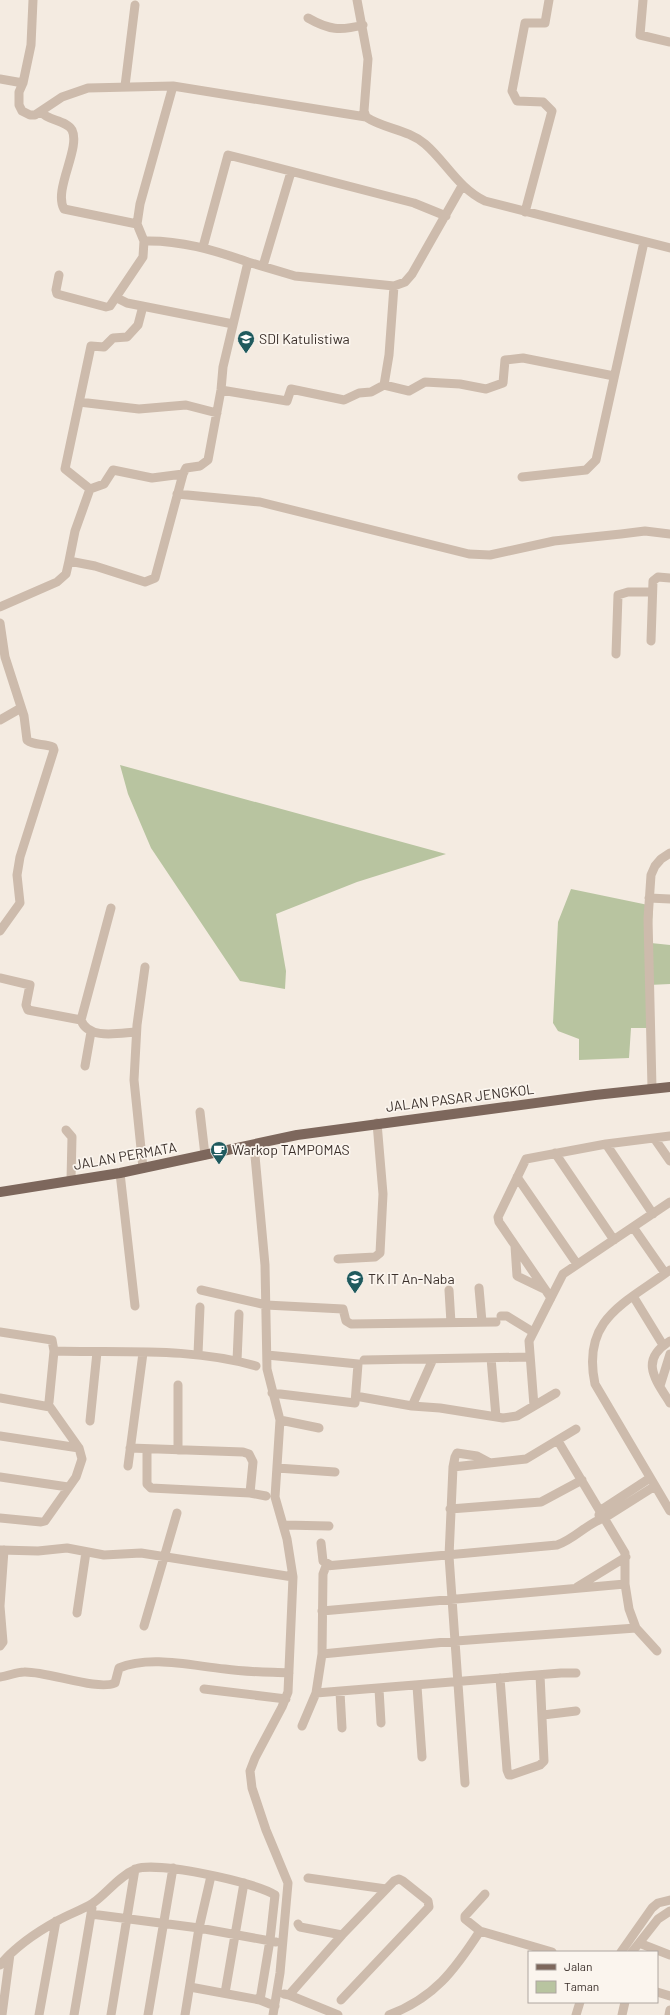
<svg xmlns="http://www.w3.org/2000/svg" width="670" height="2015" viewBox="0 0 670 2015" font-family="Barlow,sans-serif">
<rect width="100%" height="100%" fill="#f4ebe1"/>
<path fill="#b8c4a0" d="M120,765l326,89 -89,28 -81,32 10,57 -1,18 -45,-8 -89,-133 -23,-54z
M571,889l82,17 -2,37 19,2v39l-21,1 1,43h-19l-2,30 -50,2v-21l-21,-8 -5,-8 5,-101z"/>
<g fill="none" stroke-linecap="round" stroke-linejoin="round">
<path stroke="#cdbbac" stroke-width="9" d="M33,0l-2,45 -8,38 -4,9v13l3,6 8,4h5l27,-18 26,-9 85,-2 193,31
M357,0l11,59 -4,52 2,6c18,12 41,12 59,27 21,18 33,44 60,57l185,47
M643,0l-3,35 30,7
M308,18c21,12 32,13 55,7
M0,79l23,4
M125,86l10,-81
M173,86l-33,118 -3,20 7,17c36,-1 70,9 104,21
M41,112c7,9 25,8 31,18 9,18 -19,60 -8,79l73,15
M525,212l27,-101 -9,-9 -26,-1 -5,-10 13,-68h20l4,-23
M203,247l25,-92 186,48 32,13
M263,266l28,-94
M59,275l-3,15 1,4 49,13 4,-1 33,-49 1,-16
M117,298l10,5 106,21
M384,385l5,-30 5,-69
M221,390l66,11 4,-12 53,11 15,-7 12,-1 13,-7 25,6 16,-9 35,2 26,5 17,-6 2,-23 18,-2 91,18
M79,402l60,7 47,-4 31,8
M522,477l64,-7 10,-10 48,-218
M90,489l-25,-20 26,-123 13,1 9,-9 14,-1 11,-12 5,-19
M90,489l14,-5 9,-14 39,8 31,-4
M177,494l83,8 209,52 21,1 64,-14 67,-7 24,-3 25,3
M69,561l6,-30 15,-42
M0,607l57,-25 9,-8 3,-13 26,5 50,16 10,-4 28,-104 3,-6 14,-2 8,-6 13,-70 2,-23 25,-105 47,14 99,10 11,-4 7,-8 50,-88
M0,623l5,34 19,59 3,24c7,6 17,3 26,7l1,3 -34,107 -3,18 3,28 -20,28
M651,641l2,-60 5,-4 12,1
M616,654l2,-59 10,-3h24
M0,720l21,-12
M649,898l21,1
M111,908l-30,112c7,20 38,13 55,12
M0,978l30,7 -4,20 2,5 53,10
M85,1066l6,-34
M652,1088l-4,-169 3,-44 4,-9 6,-7 9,-6
M200,1112l5,43
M66,1130l6,7 -1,43
M654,1138l16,23
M606,1144l47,70
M254,1145l11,120 2,104 13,51 -5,77 12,42 6,38 -5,115 -6,15 -27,51 -5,13 2,17 14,42 22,53 -8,90 -7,42
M555,1153l59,87
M143,1168l-9,-88 3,-55 8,-58
M120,1173l15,133
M517,1177l60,87
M633,1227l32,46
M515,1246l2,30 27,13
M338,1259l37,-2 5,-4 3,-59 -6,-71
M670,1270c-44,33 -89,48 -75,114l75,127
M479,1288l3,34
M201,1290l65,15 77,4 3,12 5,3 145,-2
M449,1290l2,33
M633,1296l30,49
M551,1298l-52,-76 -1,-5 28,-58 80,-15 64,-8
M501,1316h6l26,16
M0,1332l52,8 2,11 -5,51
M670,1341c-31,19 -15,38 0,62
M54,1351c68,2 137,-4 202,15
M198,1354l2,-47
M267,1355l91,9 -3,39 -83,-10
M491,1358l5,59
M364,1360l166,-3
M237,1361l2,-47
M178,1385v65
M660,1386l10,-32
M361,1397l51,9 28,2 63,10 14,-2 39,-23
M0,1398l50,9 29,41 3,11 -6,18 -31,44 -4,1 -41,-4
M412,1406l21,-47
M534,1406l-5,-65 34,-67 107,-72
M280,1420l39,8
M90,1421l7,-69
M0,1436l79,12
M558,1441l67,112v31l4,25 7,19 21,23
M130,1448l113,4 6,2 4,8 -3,31 -99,-5 -4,-4v-35
M128,1466l15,-113
M453,1467l73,-8 50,-30
M277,1468l58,4
M0,1477l68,10
M250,1493l16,3
M450,1509l91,-7 41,-22
M599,1515l2,-5 49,-32
M284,1525l45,1
M321,1543l2,18 7,4
M0,1550l38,1 29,-3 37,7 37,-2 152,24
M577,1587l49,-30
M322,1611l303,-27
M77,1613l9,-61
M144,1626l33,-113
M0,1646l3,-4 -3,-36 4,-56
M322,1654l134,-13 180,-13
M0,1677c8,-1 17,-5 24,-5 23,-1 73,19 91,11l4,-15c31,-13 74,-2 106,1 21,3 43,3 64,4
M500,1678l7,92 2,5h2l29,-10 4,-4 -4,-86
M417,1686l5,71
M204,1689l82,10
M379,1689l2,34
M340,1692l2,36
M316,1693l245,-20h15
M543,1715l33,-4
M302,1726l14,-33 6,-39 1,-80 3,-8 231,-21c18,-6 30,-22 49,-28l49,-31
M465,1783l-16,-227 4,-89 2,-10 2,-4 20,3 13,7
M308,1878l78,11
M485,1894l-20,22v3l15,12 72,21
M91,1914l108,14 77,14
M298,1924l2,3 42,8
M639,1943l31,12
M621,1952l31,-44 6,-5 12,-3
M632,1952l26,-33 12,-8
M0,1965c15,-18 37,-33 57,-44 12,-7 25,-11 36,-18 14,-10 26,-27 43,-34 20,-8 120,13 139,26l-5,45 -10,60
M190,1987l70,13 15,6
M657,1992l13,4
M225,1993l19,-110
M284,1994l5,1 49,20
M289,1995l53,-60 52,-54 5,-2 4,2 25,20 1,6 -88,93
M2,2015l8,-61
M39,2015l17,-94
M74,2015l18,-107
M111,2015l24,-146
M148,2015l25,-147
M185,2015l14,-87 12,-52
M389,2015c45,-17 65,-44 91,-84
M576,2015l4,-13
M622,2015l3,-13
M669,2015l1,-5"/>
<path stroke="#7d675c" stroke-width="10" d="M0,1192l120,-19 177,-38 298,-40 75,-8"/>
</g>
<defs>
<symbol id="school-pin" viewBox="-11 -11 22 30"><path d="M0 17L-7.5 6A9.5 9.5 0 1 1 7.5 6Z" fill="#1f5a5e" stroke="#fbf5ee"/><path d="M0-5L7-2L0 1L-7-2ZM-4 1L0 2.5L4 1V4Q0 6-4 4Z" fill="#fff"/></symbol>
<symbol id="cafe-pin" viewBox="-11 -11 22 30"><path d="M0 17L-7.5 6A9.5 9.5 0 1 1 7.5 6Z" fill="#1f5a5e" stroke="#fbf5ee"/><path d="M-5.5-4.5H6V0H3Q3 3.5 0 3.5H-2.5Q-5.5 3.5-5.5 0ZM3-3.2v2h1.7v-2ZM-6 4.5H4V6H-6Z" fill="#fff"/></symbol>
</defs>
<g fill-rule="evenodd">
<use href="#school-pin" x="236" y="329" width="20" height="27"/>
<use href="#cafe-pin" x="209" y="1140" width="20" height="27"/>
<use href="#school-pin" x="345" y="1269" width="20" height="27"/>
</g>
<g text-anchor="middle" stroke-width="3.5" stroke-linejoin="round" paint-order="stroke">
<g font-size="14" fill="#3b302b" stroke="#fbf5ee" text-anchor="start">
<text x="259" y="344">SDI Katulistiwa</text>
<text x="232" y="1155">Warkop TAMPOMAS</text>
<text x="368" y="1284">TK IT An-Naba</text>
</g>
<g font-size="14" fill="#3b302b" stroke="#fbf5ee">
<text transform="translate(460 1098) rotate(-7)" y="5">JALAN PASAR JENGKOL</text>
<text transform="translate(125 1156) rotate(-10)" y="5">JALAN PERMATA</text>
</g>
</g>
<rect x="528" y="1951" width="130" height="52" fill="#fbf5ee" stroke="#aea6a0"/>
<rect x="536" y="1964" width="20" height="6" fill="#7d675c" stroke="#aea6a0"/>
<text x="564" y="1971" font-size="12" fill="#3b302b">Jalan</text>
<rect x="536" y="1981" width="20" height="12" fill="#b8c4a0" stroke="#aea6a0"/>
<text x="564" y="1991" font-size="12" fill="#3b302b">Taman</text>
</svg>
